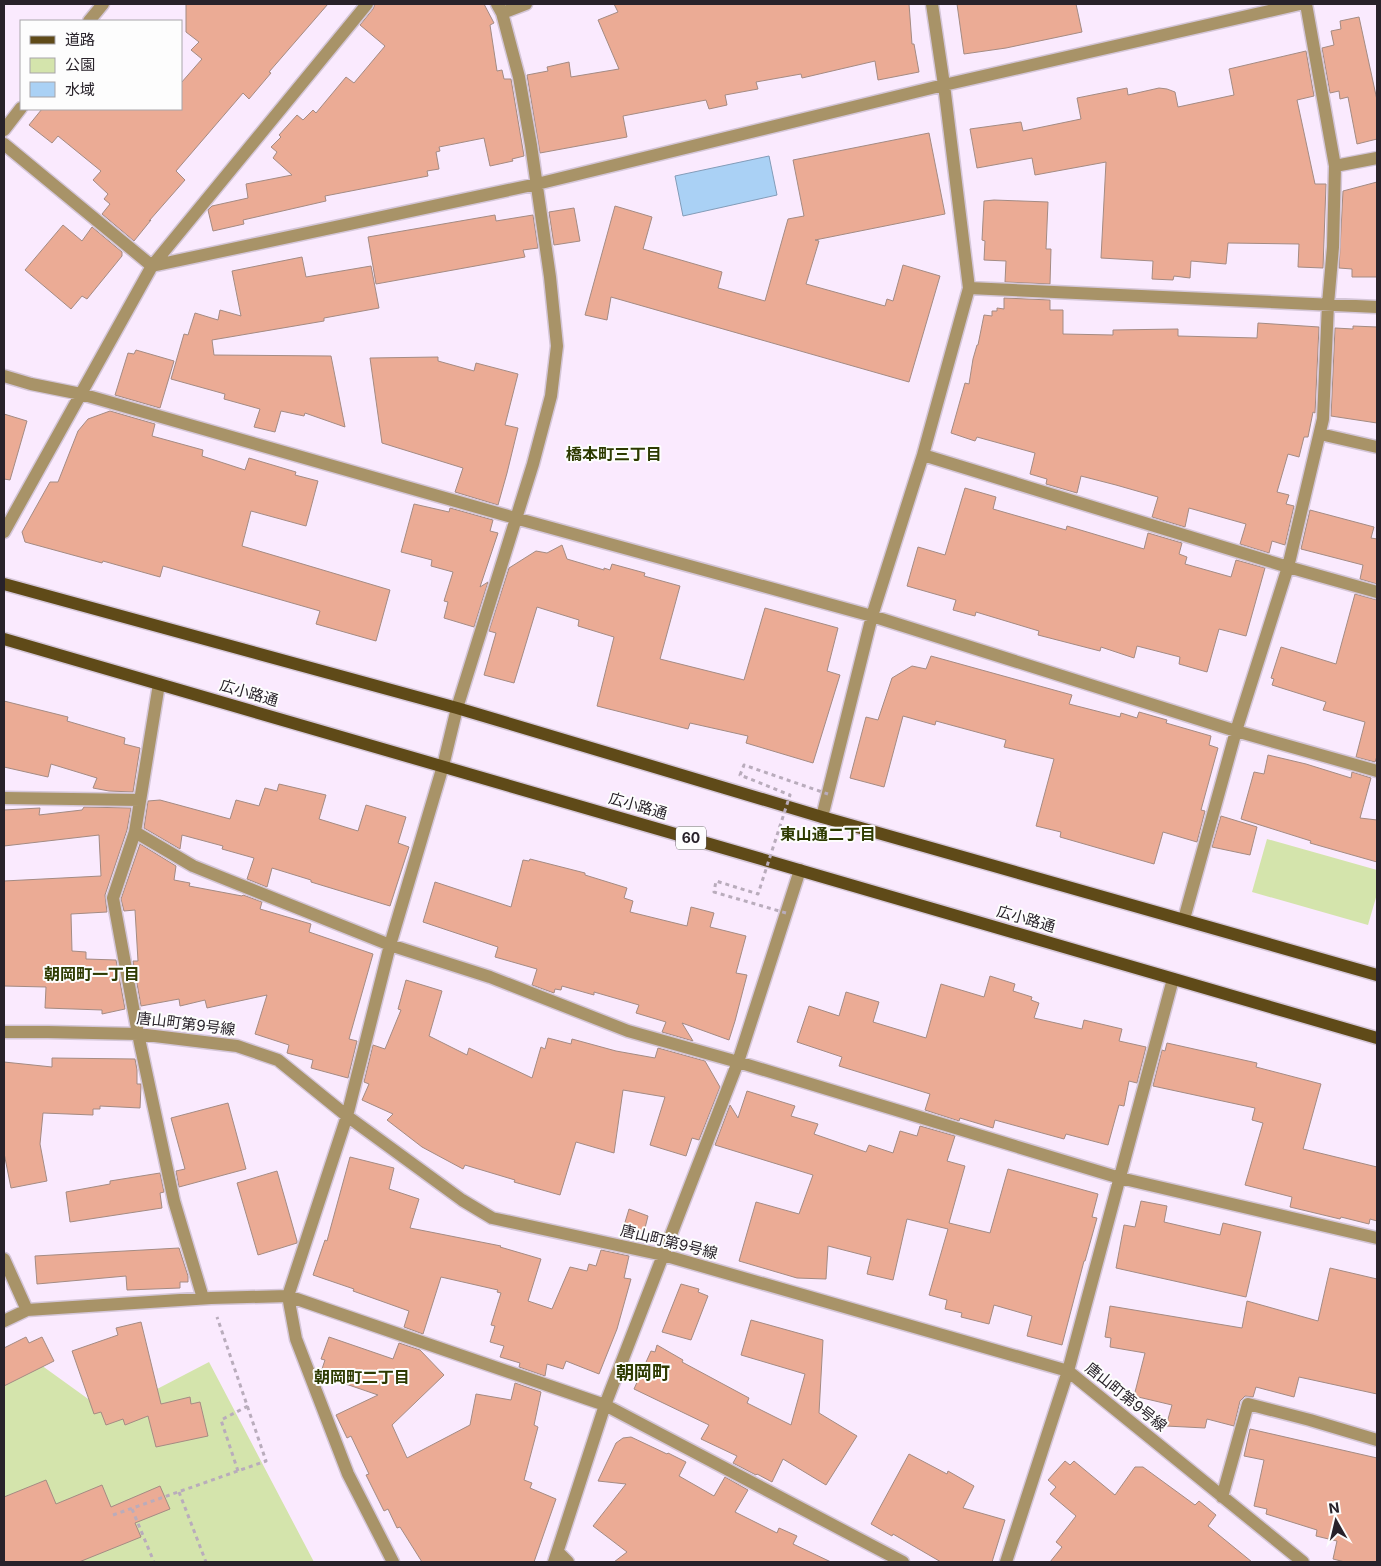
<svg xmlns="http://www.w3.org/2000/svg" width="1381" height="1566" viewBox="0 0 1381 1566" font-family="Inter,'Noto Sans JP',sans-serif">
<rect width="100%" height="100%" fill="#faeafe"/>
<path fill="#d4e4ac" d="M1267,839l110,31v24l-9,31 -116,-33z
M209,1362l105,200h-310v-180l37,-17 68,49z"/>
<path fill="#aad1f5" stroke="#839cb8" d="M769,156l8,39 -94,21 -8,-40z"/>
<path fill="#ebab95" stroke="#a48b83" d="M186,4h142l-59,68 2,1 -22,26 -6,-6 -67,78 9,9 -36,41 2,-1 -17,21 -32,-27 8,-10 -6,-5 4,-5 -15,-14 8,-9 -43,-35 -6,7 -23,-18 13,-16h139v-26l21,-24 -11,-9 8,-8 -13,-10z
M375,4h109l10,19 -4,2 7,46 5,-1 2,9h7l13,77 -12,3 1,2 -23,5 -6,-28 -45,9 1,4 -4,1 3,17 -12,2 1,5 -103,20 1,5 -83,19 1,4 -31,7 -5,-21 4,-4 36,-8 -2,-14 46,-9 -19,-17 4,-6 -6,-5 10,-10 -2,-2 18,-20 6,5 10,-10 3,3 30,-36 8,6 31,-37 -25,-21 13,-16z
M614,4h295l3,40h2l5,28 -41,8 -3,-19 -73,17 -1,-4 -45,8 2,7 -33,6 2,10 -18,4 -3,-9 -83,16 4,21 -87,16 -13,-78 21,-4 -1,-4 22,-5 2,15 48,-8 -21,-49 20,-8z
M957,4h119l6,28 -76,16 -42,6z
M1359,17l18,83v39l-20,5 -9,-47 -8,2 -1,-8 -9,2 -8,-45 12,-3 -3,-14 10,-2 -1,-8z
M1306,51l8,45 -17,4 18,84h11l-3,84 -25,-1 1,-23 -71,-1 -2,21 -35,-3 -1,17 -16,-2 -1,4 -21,-1 1,-18 -52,-3 5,-96 -71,13 -3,-17 -55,10 -7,-39 51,-7 2,9 58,-12 -4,-21 50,-10 1,7 31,-7 8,1 8,3 3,15 56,-12 -5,-26z
M929,133l16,81 -130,26 4,1 -13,43 79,22 2,-7 6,2 10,-36 37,11 -31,106 -298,-85 -4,23 -22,-5 30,-109 37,11 -9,32 79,23 -4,16 47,13 23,-82 16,-3 -11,-56z
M1377,182v95h-25v-8l-13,-1 4,-77z
M994,200l54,2 -2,47h5l-1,35 -45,-2 1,-21 -22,-1 1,-19 -3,-1 2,-39z
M574,208l6,33 -26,4 -5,-33z
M495,215l1,6 37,-6 5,33 -15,2 2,7 -149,27 -8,-47z
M63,225l19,16 10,-14 30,25v4l-35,43 -5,-3 -11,13 -46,-39z
M302,257l4,20 65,-11 8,42 -55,10v3l-112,19 2,15 117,1 14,71 -40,-14 -1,3 -23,-5 -6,21 -21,-5 6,-18 -36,-10 1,-5 -54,-15 13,-45 4,1 7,-22 23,7 2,-10 21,6 -9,-45z
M1004,298l46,2v10h13v24l50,1v-5l65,-1v7l79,2 1,-15 61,4 -4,86 -2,-1 -5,25h-4l-5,20 -11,-3 -11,38 12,3 -3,9 8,2 -9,39 -13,-4 -3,12 -29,-9 6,-20 -57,-16 -4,19 -33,-10 6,-20 -42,-12 -35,-9 -4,17 -31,-9 1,-5 -17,-5 5,-21 -58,-16 -2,4 -24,-8 14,-50 4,1 4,-25 4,-14h1l6,-30 8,1v-5h5v-3l7,1z
M1353,326l24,1v96l-46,-7 4,-88 18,1z
M136,350l38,11 -14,47 -45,-13 13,-42 6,1z
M438,357v4l36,10 2,-8 42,11 -13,51 13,3 -11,45 -9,32 -43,-13 8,-24 -81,-25 -12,-85z
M110,411l45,13 -3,12 51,14 -1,6 43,14 4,-12 47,14 -1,3 23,6 -12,45 -55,-15 -9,35 148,44 -14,51 -60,-17 4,-13 -157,-45 -3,11 -57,-16 -1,2 -77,-21 -3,-10 28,-50h8l20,-51 10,-12z
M4,414l23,7 -17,59 -6,-1z
M965,488l31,9 -3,12 73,21 1,-4 77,23 4,-16 34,10 -3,11 8,3 -2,7 46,13 5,-17 29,8 -19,68 -27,-7 -12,43 -28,-8 1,-7 -43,-11 -3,12 -33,-11 -1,4 -62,-16 1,-4 -63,-19 -1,4 -22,-6 3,-10 -49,-14 11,-39 27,8z
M414,504l35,8 1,-4 43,12 -3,11 8,2 -18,54 8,-5 -14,45 -30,-9 4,-16 -4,-1 9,-29 -22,-6 1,-6 -31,-8z
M1310,510l64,17 -3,11 6,1v45l-17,-5 3,-14 -62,-16z
M562,545l5,14 37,11v-2l6,2 2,-6 33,9 -1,3 36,10 -20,73 84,21 21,-72 73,20 -11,43 13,4 -27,88 -67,-20 2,-7 -58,-13 -2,6 -91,-23 17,-69 -36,-11 1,-6 -42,-13 -23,76 -30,-8 12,-42 -7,-2 20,-63 27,-17 11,2z
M1355,594l22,6v156l-2,6 -19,-5 9,-35 -42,-12 3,-8 -54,-17 2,-6 -3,-1 10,-31 55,17z
M931,656l141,39 -3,9 51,13 1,-4 16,5 2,-6 28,8 -1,3 45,13 -2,9 9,3 -17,62 4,1 -8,31 -34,-10 -9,32 -94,-27 1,-5 -25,-6 18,-67 -50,-12 2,-7 -70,-19 -1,4 -32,-9 -19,71 -34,-9 16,-61 12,3 14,-42 20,-12 14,3z
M4,701l64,16 -1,4 58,17 -1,6 16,4 -7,44 -24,-1 -16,-3 4,-10 -46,-14 -3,13 -44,-10z
M1268,755l38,9 45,14 1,-6 19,6 -11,40 17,2v42l-67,-19 1,-2 -70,-22 13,-47 10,2z
M279,784l47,11 -7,24 39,12 8,-26 40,12 -8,26 11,4 -19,59 -79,-24v-2l-39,-12 -5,19 -20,-8 7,-21 -32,-9 1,-3 -41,-11 -2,14 -36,-21 4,-27 12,-1 70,19 6,-19 23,6 6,-18 12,3z
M84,807l47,1 -4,22 -22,65 2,17 -36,2 1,37 14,1v7l30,1 9,49 -23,5v-4l-57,-2 1,-21 -42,-1v-105l97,-5 -2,-41 -95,11v-36l36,-2 -1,7 43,-5z
M1221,816l36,11 -7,28 -38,-8z
M140,844l36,22 -2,14 16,3 -1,3 53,10 1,-1 19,7 -2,7 51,15 -2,8 64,22 -24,85 8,2 -9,37 -37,-10 2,-8 -26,-7 2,-8 -34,-11 12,-39 -60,13 -2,-8 -25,6 -1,-7 -38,7 -8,-45h5l-3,-51 -11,1 -3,-12z
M530,859l55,14v2l42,13 -3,10 9,3 -3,11 57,14 4,-19 23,6 -4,14 36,9 -10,37 11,2 -12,46 -6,19 -47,-17 11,18 -31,-9 4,-10 -30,-9 3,-8 -45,-13v3l-32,-9 -1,4 -6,-1 -1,4 -22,-8 5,-16 -42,-12 3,-10 -75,-25 12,-40 76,25 12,-47 6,1z
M990,976l25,8 -2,7 19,6 -1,3 8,3 -5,15 48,11 2,-9 38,9 -3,12 27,6 -9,36 -8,-2 -5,25 -5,-1 -11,40 -42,-11 -2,5 -69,-19 -2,8 -33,-10 -1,3 -34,-11 5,-16 -91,-28 3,-9 -45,-15 12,-36 30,10 7,-24 33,10 -6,20 53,16 15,-54 43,13z
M406,980l36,11 -13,45 38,19 2,-7 63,30 9,-31 4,2 3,-11 23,6 1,-5 44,12 39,7 3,-10 47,13 15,26 -21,53 -7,-2 -6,18 -36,-11 15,-48 -42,-7 -9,63 -38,-11 -16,53 -46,-13 1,-2 -50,-15 -2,4 -41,-22 -35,-27 6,-6 -31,-14 7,-16 -5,-2 9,-37 12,4 16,-39 -3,-1z
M1167,1043l90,20 -1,4 65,17 -18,65 74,18v54l-7,-2 -1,5 -28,-7 -1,2 -50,-12 2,-10 -47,-12 18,-62 -11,-3 3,-12 -102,-22 9,-36 3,1z
M52,1058l83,1 2,11v14h4v2l-1,22 -40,-2v3h-7v6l-50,-2 -3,31 7,37 -36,7 -7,-35v-91l48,5z
M747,1091l48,15 -4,10 27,8 -4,10 52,18 3,-7 24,8 7,-22 17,5 3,-10 35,10 -8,25 18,5 -16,57 41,10 18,-64 90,25 -6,23 5,1 -12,43h-1l-22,84 -35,-9 5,-20 -38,-11 -5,19 -28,-7 1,-4 -17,-4 2,-9 -18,-5 19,-66 -41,-10 -14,61 -26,-6 4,-17 -43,-11 -2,33 -29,-1 -58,-17 17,-59 43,12 14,-39 -98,-30 15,-40 8,13z
M228,1103l18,66 -67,18 -3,-16 9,-2 -14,-51z
M350,1157l44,11 -5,21 30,10 -9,29 91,18 -1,1 41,12 -13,42 24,8 18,-42 17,4 2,-7 7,2 5,-16 28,6 -5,22 7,1 -14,50 -18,45 -33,-13 -3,8 -16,-5 -2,12 -26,-9 1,-4 -20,-6 4,-11 -14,-4 5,-16 -4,-1 10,-32 -4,-1 1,-2 -57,-13 -18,57 -19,-7 5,-16 -56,-20 1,-2 -41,-14 12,-35 2,1z
M277,1171l20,70v2l-39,12 -21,-72z
M160,1173l4,19 -4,1 2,15 -92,14 -4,-30 44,-8v-3z
M1141,1201l26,5 -3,16 56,13 3,-12 38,9 -15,65 -130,-29 8,-43 11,2z
M629,1209l19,7 -5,20 -20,-7z
M179,1248l9,28v6h-8v6l-53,2 -1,-14 -89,8 -2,-28z
M1330,1268l47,11v115l-78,-17 -5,20 -38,-10 -3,10 -8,-1 -5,5 -6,25 -27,-7 -2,9 -39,-2 6,-21 -38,-9 11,-43 -35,-6 1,-9 -6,-1 5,-31 132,22 5,-27 71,20z
M681,1284l18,5 -1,3 10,4 -17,44 -29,-8z
M751,1320l72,20 -4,73 38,23 -31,49 -43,-26 -11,23 -15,-8 -1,1 -23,-12 4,-7 -36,-17 8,-14 -75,-36 17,-38 4,1 2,-7 26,15 -1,2 67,36 -2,5 44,22 14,-51 -64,-19z
M141,1322l20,82 29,-7 1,7 9,-2 8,34 -52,11 -8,-31 -23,9 -2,-6 -17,6 -5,-13 -7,2 -22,-63 46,-16 -2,-7z
M26,1337l3,6 13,-6 12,24 -50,25v-38z
M329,1337l64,22 6,-16 21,7 24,25 -52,50 15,33 63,-33 6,-31 35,6 4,-17 26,9 -7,33 4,2 -14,53 8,3 -2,5 26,11 -22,63h-112l-22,-35 -3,1 -9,-19 -4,2 -18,-36 3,-1 -18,-38 -4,2 -11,-23 42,-20 -41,-14 1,-3 -17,-6 4,-12 -4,-1z
M1250,1429l127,29v104h-32l-12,-3 4,-18 -21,-5 1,-6 -51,-16 1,-5 -13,-3 10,-46 -20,-4z
M631,1437l36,17 1,-1 18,9 -7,14 35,20 11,-19 23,13 -13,22 42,21 2,-5 18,8 -4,8 38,18h-217l13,-10 -34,-26 33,-42 -28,-3 18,-38 7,-5z
M909,1454l38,20 1,-3 26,15 -11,22 42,12 -13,42h-51l-48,-28 -1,2 -21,-12z
M1065,1461l5,4 4,-4 41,34 20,-28h8l52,38 4,-4 17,14 -8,11 44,36h-202l12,-15 -6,-5 20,-26 -26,-22 6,-7 -8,-7z
M46,1480l10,24 46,-19 9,22 49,-21 10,23 -35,14 6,14 -62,25h-75v-65z"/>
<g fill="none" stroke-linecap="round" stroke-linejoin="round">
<defs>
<path id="minor" d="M932,4l12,81 25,203 408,19
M502,13l24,-9
M89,21l14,-17
M4,130l17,-22
M4,144l148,122
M1335,166l42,-8
M152,266l385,-82 407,-99 356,-81
M4,376l27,8 50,10 434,124 357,98 364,115 141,40
M1320,434l57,13
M923,455l365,112 89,25
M4,532l148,-266 215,-262
M159,684l-24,148 -22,66 25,136 36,167 29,97
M4,798l136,2
M822,817l50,-201 51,-161 46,-167
M135,832l58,34 197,79 100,32 138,54 110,31 382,116 257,60
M1184,919l52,-188 52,-164 35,-148 5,-115 5,-57 2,-81 -29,-162
M4,1032h44l90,2 99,12 41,14 69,56 115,84 30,18 171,37 405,116 235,191
M4,1259l23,51
M4,1321l23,-11 184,-12 77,-2 317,109 298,157
M1222,1497l26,-93 62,16 67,20
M558,1552l10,10
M393,1562l-45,-88 -52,-135 -8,-43 59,-180 43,-171 53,-179 14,-58 76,-244 18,-68 6,-50 -7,-69 -19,-132 -12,-68 -17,-64 -5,-9
M554,1562l51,-157 133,-343 62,-192
M1006,1562l62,-191 105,-392"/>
<path id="primary" d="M4,584l453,124 365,109 555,158
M4,639l1373,399"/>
</defs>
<use href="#minor" stroke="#d4c6d8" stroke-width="15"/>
<use href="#primary" stroke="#d4c6d8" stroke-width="15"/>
<path stroke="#b9acbc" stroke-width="3" stroke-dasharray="4 4" stroke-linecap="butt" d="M238,1471l-17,-51 27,-14
M179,1492l27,70
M132,1509l22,53
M113,1515l153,-54 -49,-144"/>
<use href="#minor" stroke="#a89368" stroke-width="12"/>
<use href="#primary" stroke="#5f4a18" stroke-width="12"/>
<path stroke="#b9acbc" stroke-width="3" stroke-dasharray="4 4" stroke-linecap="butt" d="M786,913l-72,-21 2,-11 42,13 32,-99 -50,-20 4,-10 84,29"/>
</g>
<g text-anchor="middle" stroke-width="4" stroke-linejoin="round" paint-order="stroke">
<rect fill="#fdfdfd" stroke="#686469" stroke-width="1" x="676" y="826.5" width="30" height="23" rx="4"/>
<g font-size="14" font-weight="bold" fill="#28222a">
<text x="691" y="843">60</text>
</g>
<g font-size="15" fill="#28222a" stroke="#fdfdfd">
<text transform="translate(249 693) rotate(16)" y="5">広小路通</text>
<text transform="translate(638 806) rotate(16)" y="5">広小路通</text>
<text transform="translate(1026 919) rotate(16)" y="5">広小路通</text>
<text transform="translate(186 1024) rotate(7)" y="5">唐山町第9号線</text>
<text transform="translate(669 1242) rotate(14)" y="5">唐山町第9号線</text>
<text transform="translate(1126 1397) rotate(39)" y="5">唐山町第9号線</text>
</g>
<g font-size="16" font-weight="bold" fill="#2d3a00" stroke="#fdfdfd">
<text x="614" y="460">橋本町三丁目</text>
<text x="828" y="840">東山通二丁目</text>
<text x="92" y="980">朝岡町一丁目</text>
<text x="362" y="1383">朝岡町二丁目</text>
</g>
<g font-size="18" font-weight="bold" fill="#2d3a00" stroke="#fdfdfd">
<text x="643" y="1379">朝岡町</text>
</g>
</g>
<rect width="1381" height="1566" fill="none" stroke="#28222a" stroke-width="10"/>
<rect x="20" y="20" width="162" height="90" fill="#fdfdfd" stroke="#a8a5a9"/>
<rect x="30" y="36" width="25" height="8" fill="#5f4a18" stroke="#a8a5a9"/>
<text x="65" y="45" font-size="15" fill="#28222a">道路</text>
<rect x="30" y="58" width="25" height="15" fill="#d4e4ac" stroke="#a8a5a9"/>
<text x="65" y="70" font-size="15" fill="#28222a">公園</text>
<rect x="30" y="82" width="25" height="15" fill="#aad1f5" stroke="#a8a5a9"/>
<text x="65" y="95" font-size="15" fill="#28222a">水域</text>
<g transform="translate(1336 1521) rotate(352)" stroke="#fdfdfd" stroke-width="4" paint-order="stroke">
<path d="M0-4L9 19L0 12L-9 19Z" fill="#28222a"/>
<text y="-8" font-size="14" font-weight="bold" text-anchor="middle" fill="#28222a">N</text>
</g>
</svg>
